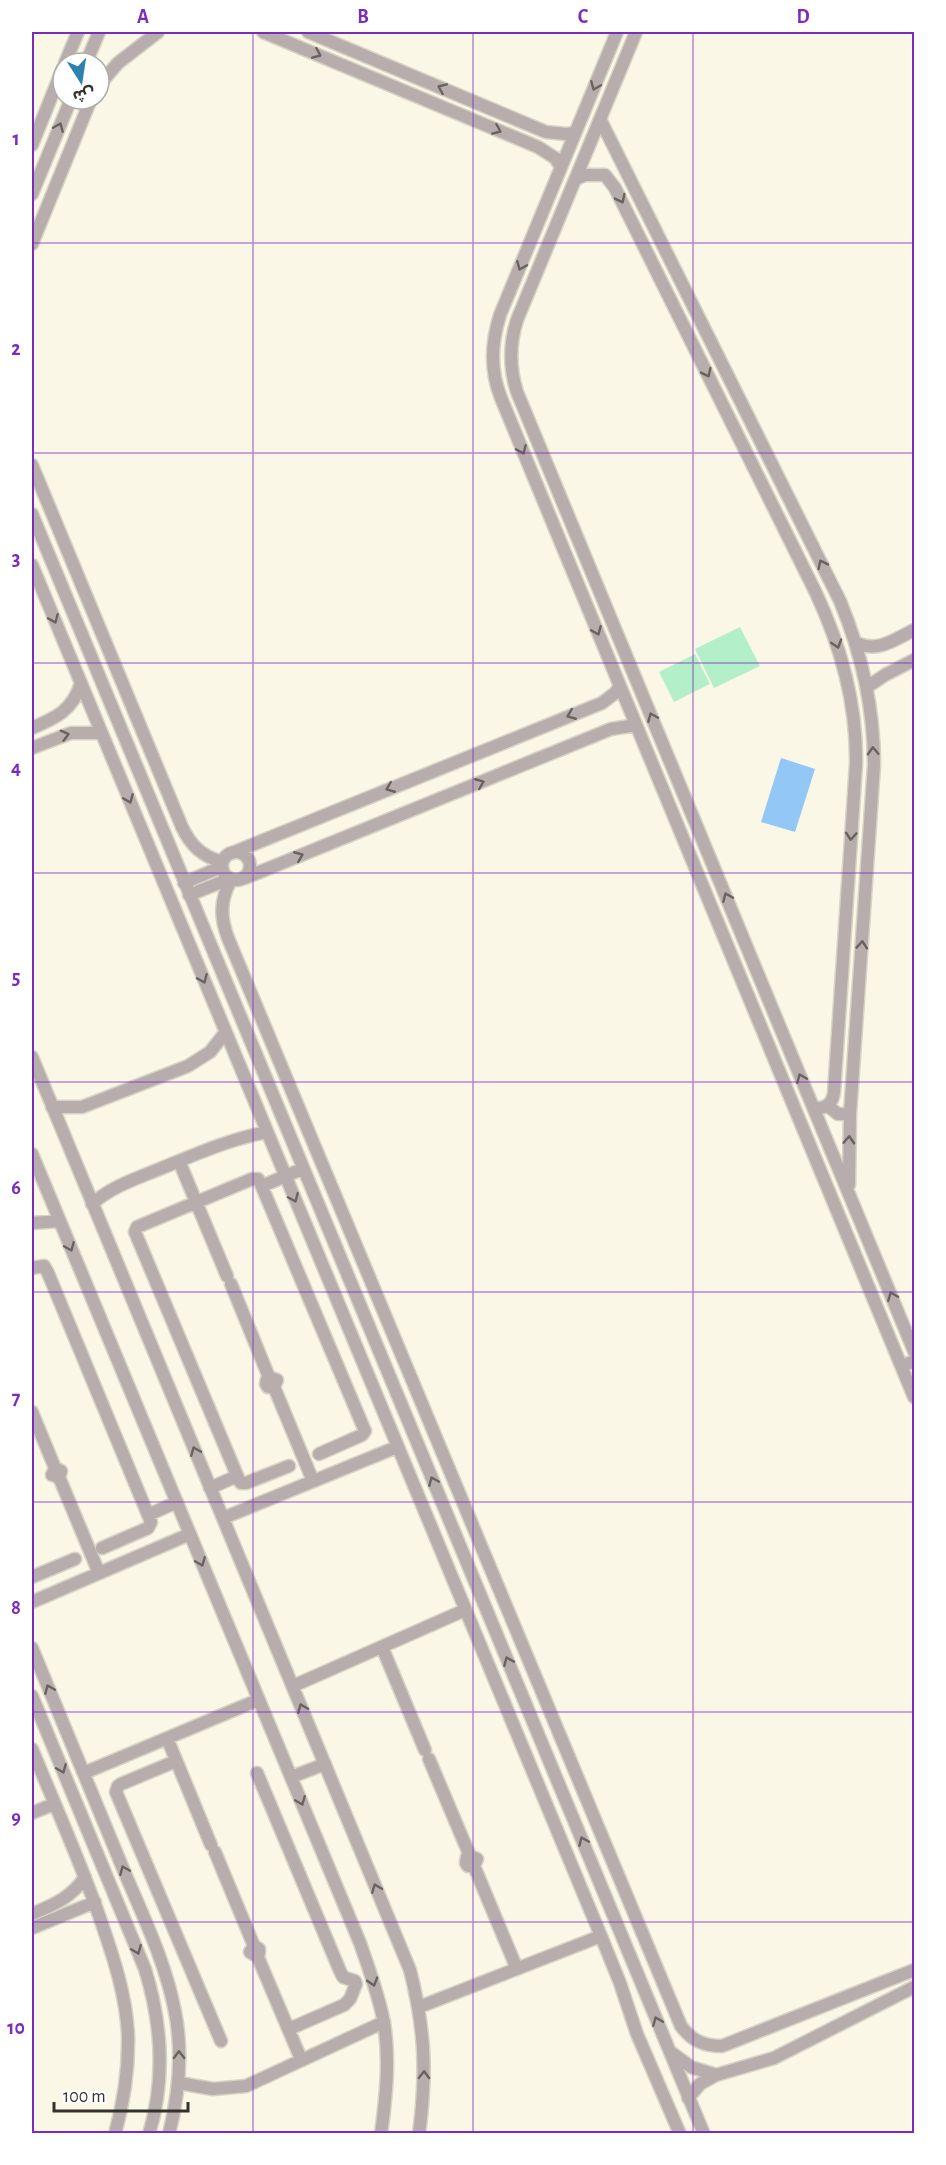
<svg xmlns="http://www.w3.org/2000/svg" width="946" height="2165" viewBox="0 0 946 2165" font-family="'Alegreya Sans','Noto Sans Arabic',sans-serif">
<rect width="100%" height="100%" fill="#fbf7e7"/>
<path fill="#b3efc8" d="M740,627l20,39 -46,22 -19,-39z
M695,654l15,30 -36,18 -15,-30z"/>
<path fill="#92c7f6" d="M781,758l34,11 -20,63 -34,-10z"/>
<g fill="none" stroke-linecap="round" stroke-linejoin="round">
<defs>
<path id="minor" d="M263,32l275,115 17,11 6,9
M308,32l238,100 20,2 9,-1
M617,32l-117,283c-9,29 -10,55 1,83l413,999
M636,32l-119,288c-8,25 -8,47 0,72l397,959
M65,63l13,-31
M86,63l13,-31
M99,85l19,-22 40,-31
M600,119l240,482c22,53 34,107 34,164l-24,349 -1,71
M32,145l31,-77
M576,179l9,-4h20l10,13 200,403c26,55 42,112 41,173l-22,329c-2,11 -8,16 -20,15
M32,194l39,-95
M32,244l59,-145
M32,465l150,362c9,19 20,29 40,35
M32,514l672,1620
M32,565l569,1371 19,47 17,51 43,100
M855,642c22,12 40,-3 59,-12
M867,687l18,-12 29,-15
M32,728c24,-10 41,-18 49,-45
M32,748l39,-15h30
M222 866a14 14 0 1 1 28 0a14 14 0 1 1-28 0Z
M232,853l370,-150 13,-10 5,-7
M245,878l366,-149 25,-4
M231,880c-11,20 -11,37 -3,58l453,1088c11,15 23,20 41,20l192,-76
M184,883l37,-16
M189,895l40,-16
M32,1057l378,913c15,59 17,103 9,164
M828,1106l10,8h12
M52,1107h30l106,-41 22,-14 15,-19
M32,1154l328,789c9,26 19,53 24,80 6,37 2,74 -3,111
M179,1161l48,115
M262,1186l40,-17
M92,1204c20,-18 46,-26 70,-36 34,-14 68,-29 105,-36
M32,1223l27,-2
M32,1268l12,-2 4,7 103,249 -3,6 -46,20
M231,1284l38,93 8,3 -3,7h-6l-2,-3 1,-5 2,-2
M902,1366l12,-5
M274,1387l39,94
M32,1412l23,56 6,3 -2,6 -7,-2 3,-7
M289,1466l-43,17h-5l-2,-3 -104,-248 2,-5 115,-48h6l2,3 105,249 -3,4 -43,19
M59,1477l40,96
M210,1488l27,-12
M148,1515l29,-13
M223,1518l174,-71
M32,1577l43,-18
M32,1602l158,-68
M382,1647l43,103
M32,1648c30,74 61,148 92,223 19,45 42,92 51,141 8,40 4,82 -6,122
M293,1686l172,-76
M32,1696l113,273c17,55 21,109 4,165
M167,1738l44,107
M32,1749c24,59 51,118 71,178 12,35 23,70 25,107 1,34 -4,67 -13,100
M429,1759l41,97 7,3 -3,7h-6l-2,-3 1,-6 3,-1
M176,1761l-55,23 -3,2 -2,6 105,249
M84,1773l174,-73
M257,1773l83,198 3,6 12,4 1,3 -6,15 -6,6 -55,24
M291,1777l34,-13
M32,1813l22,-9
M215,1852l39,94 5,3v4l-4,2 -5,-3 4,-6
M474,1866l43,103
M32,1914c21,-9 39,-16 53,-37
M32,1928l63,-26
M257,1955l44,104
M419,2007l182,-71
M672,2053l19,14 25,8
M179,2083l34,6 33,-3 138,-64
M688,2098l12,-14 16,-9 58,-17 140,-71"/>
</defs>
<use href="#minor" stroke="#d7d4c5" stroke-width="15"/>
<use href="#minor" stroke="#b6adac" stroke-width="12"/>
</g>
<defs><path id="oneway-chevron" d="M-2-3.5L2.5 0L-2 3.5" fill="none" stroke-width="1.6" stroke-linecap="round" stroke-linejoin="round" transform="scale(1.5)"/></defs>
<g stroke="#68635f">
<use href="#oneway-chevron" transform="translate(317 54) rotate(23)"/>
<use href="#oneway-chevron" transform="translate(595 86) rotate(112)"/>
<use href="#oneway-chevron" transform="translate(442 88) rotate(-157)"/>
<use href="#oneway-chevron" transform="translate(59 127) rotate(-67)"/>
<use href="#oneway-chevron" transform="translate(497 130) rotate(23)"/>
<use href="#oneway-chevron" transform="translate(621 199) rotate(64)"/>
<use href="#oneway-chevron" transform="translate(521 266) rotate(112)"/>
<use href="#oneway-chevron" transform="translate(707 373) rotate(64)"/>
<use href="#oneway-chevron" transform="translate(522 450) rotate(67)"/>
<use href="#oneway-chevron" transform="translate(822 564) rotate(-116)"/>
<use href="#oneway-chevron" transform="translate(54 619) rotate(67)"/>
<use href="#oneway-chevron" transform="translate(597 631) rotate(67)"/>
<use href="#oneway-chevron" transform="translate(837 644) rotate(72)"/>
<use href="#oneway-chevron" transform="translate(571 715) rotate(158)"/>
<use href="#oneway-chevron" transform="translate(652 717) rotate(-113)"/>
<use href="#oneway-chevron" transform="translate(65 735) rotate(-15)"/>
<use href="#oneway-chevron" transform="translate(873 751) rotate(-92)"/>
<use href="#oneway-chevron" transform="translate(480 783) rotate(-22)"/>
<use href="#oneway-chevron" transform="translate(390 788) rotate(158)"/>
<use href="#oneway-chevron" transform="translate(129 799) rotate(67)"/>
<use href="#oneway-chevron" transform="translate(851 836) rotate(94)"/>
<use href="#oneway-chevron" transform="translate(299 856) rotate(-22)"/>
<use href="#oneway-chevron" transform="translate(727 897) rotate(-113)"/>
<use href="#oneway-chevron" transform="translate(862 945) rotate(-86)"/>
<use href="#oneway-chevron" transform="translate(203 979) rotate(67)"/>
<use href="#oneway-chevron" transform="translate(801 1078) rotate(-113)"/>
<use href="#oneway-chevron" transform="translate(849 1140) rotate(-87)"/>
<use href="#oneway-chevron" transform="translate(294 1198) rotate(67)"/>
<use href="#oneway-chevron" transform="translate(70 1247) rotate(67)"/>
<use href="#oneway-chevron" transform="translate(892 1296) rotate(-112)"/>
<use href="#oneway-chevron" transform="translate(195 1451) rotate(-112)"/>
<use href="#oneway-chevron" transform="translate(433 1481) rotate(-113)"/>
<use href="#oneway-chevron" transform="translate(201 1562) rotate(68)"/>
<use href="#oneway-chevron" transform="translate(508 1661) rotate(-113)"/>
<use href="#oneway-chevron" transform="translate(49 1689) rotate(-113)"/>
<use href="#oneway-chevron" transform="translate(302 1708) rotate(-112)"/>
<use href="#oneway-chevron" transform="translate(62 1769) rotate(67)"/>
<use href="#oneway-chevron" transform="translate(301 1801) rotate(68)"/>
<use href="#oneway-chevron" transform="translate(583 1841) rotate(-113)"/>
<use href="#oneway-chevron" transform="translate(124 1870) rotate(-113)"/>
<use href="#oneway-chevron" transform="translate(376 1888) rotate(-112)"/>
<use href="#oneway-chevron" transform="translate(137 1950) rotate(68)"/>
<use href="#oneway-chevron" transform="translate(373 1982) rotate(73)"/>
<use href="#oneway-chevron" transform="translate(657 2021) rotate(-112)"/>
<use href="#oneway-chevron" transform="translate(179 2055) rotate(-91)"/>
<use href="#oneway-chevron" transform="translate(424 2075) rotate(-89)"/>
</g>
<path fill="none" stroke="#7b2cbf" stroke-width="1.5" stroke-opacity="0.55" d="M253,32v2102M473,32v2102M693,32v2102M32,243h882M32,453h882M32,663h882M32,873h882M32,1082h882M32,1292h882M32,1502h882M32,1712h882M32,1922h882"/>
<rect width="946" height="2165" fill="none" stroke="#ffffff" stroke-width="66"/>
<g transform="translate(81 81) rotate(168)"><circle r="28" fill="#ffffff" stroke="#aeadab" stroke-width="1.5"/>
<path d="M0-4.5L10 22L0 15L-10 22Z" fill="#2d82b1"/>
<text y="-9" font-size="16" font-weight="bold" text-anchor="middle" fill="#34322c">ش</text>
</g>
<path d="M54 2102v9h134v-9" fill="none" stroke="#34322c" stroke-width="3"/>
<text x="63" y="2102" font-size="18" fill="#34322c" stroke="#ffffff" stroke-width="4.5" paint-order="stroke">100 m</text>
<rect x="33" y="33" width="880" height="2099" fill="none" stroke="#7b2cbf" stroke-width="2"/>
<g font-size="20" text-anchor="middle" font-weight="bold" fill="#7b2cbf">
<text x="143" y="23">A</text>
<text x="363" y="23">B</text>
<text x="583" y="23">C</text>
<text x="803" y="23">D</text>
<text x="16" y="145">1</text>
<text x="16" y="355">2</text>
<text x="16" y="565">3</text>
<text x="16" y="774">4</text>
<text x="16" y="984">5</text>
<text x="16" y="1194">6</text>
<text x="16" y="1404">7</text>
<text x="16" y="1614">8</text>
<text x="16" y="1824">9</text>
<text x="16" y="2034">10</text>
</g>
</svg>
